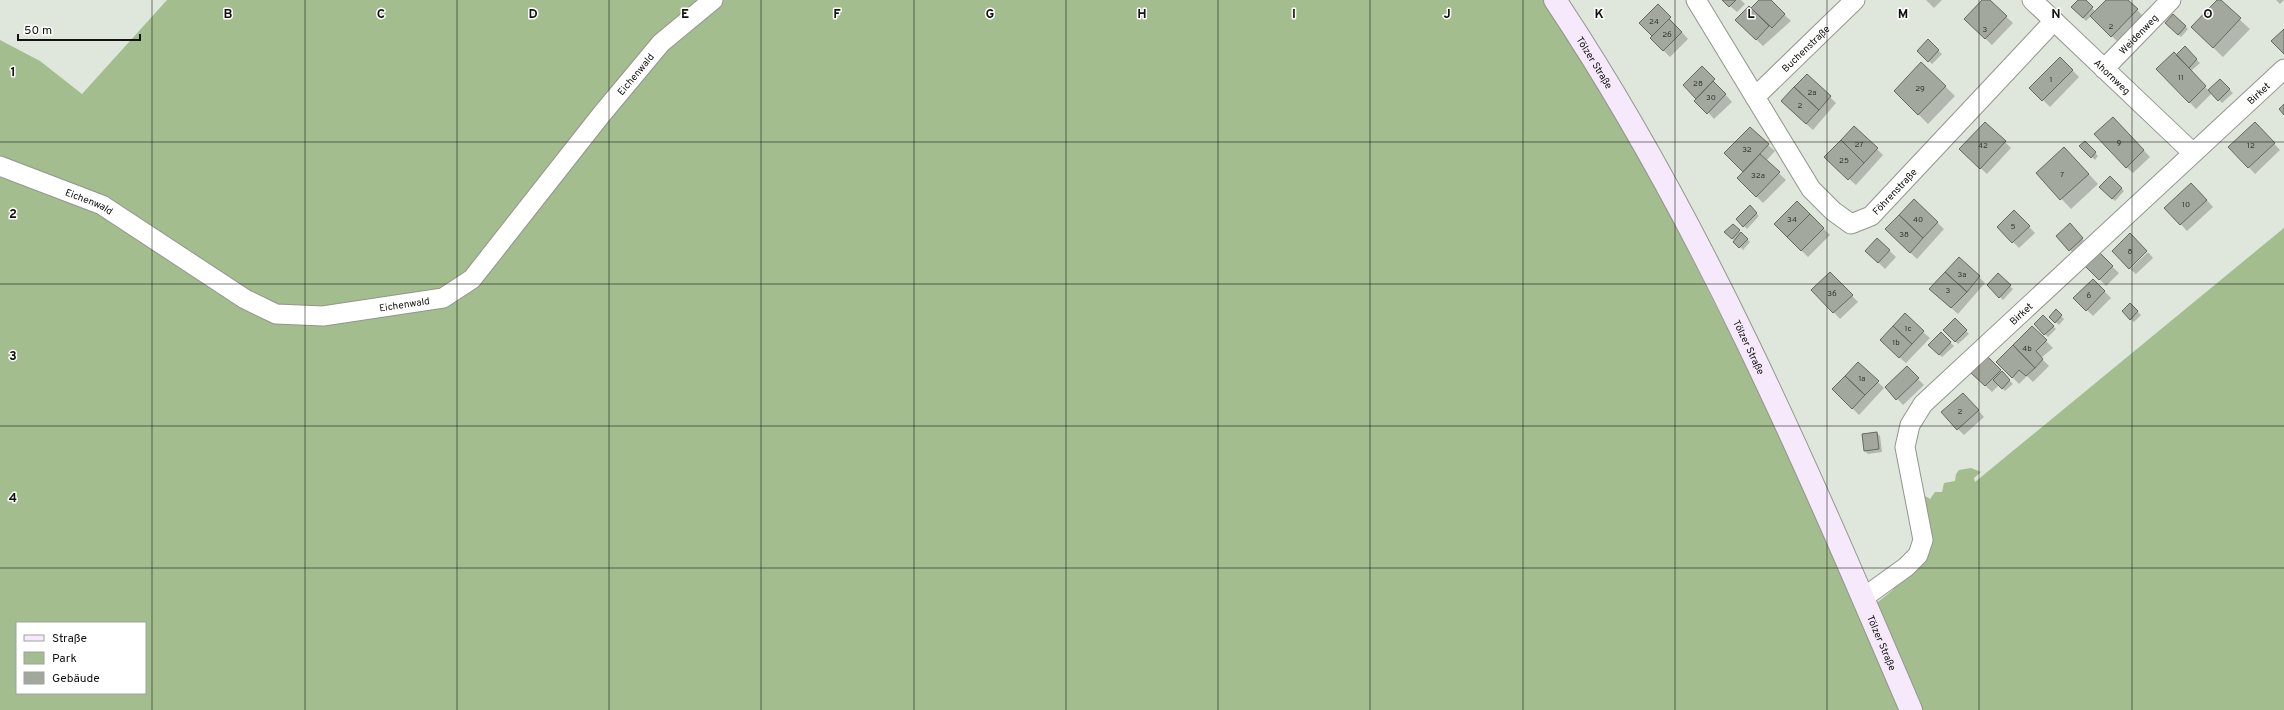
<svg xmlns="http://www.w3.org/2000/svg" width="2284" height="710" viewBox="0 0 2284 710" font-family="Overpass,sans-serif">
<rect width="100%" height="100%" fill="#dfe6db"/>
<path fill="#a3bd8e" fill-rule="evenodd" d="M167,0h1377l103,169 142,282 84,155 21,-17v-4l19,-20 7,-62 5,-7 5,3 5,-7h7l2,-9 11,-2 1,-7 3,-4 12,-2 10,4 -7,6 1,4 309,-254v482h-2284v-670l40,21 42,33zM17,623h128v70h-128z"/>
<path fill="#0003" d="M1723,0h18l4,4 -8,8z
M1760,0h9l22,21 -28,25 -26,-25z
M1926,0h16l-8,8z
M1983,0h5l25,23 -21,22 -27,-26z
M2079,0h5l12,12 12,-12h19l16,16 -25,26 -27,-26 -5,5 -14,-14z
M2218,0l32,29 -27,28 -21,-20z
M2276,0h8l-4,4z
M1664,12l24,27 -18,18 -19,-19z
M2173,15l15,14 -7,8 -15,-14z
M1928,41l14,13 -10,10 -14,-13z
M2185,48l15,15 -9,8 18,20 11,-11 13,13 -11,10 -10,-10 -16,16 -38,-40z
M2060,58l19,19 -29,30 -19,-19z
M1921,63l34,33 -27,28 -33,-33z
M1702,68l30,34 -18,17 -30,-34z
M1830,97l6,6 -23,27 -25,-22z
M2255,123l25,27 -25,24 -25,-27z
M2120,125l30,32 -17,16 -7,-6z
M1855,128l28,27 -27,30 -24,-21z
M2005,142l6,6 -24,26 -20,-18z
M2085,142l13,14 -3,4 -14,-14z
M1768,145l7,6 -9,10 20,19 -23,23 -25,-25 6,-6 -19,-19z
M2074,158l24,26 -27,25 -34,-36z
M2110,177l14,14 -9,10 -15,-14z
M2198,190l15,17 -26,24 -21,-23z
M1914,200l30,29 -27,30 -31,-30z
M1797,202l33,33 -22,22 -33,-33z
M1750,207l9,9 -12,13 -10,-10z
M2014,211l21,22 -16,15 -21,-21z
M1733,225l17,17 -7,8 -17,-18z
M2070,225l15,17 -12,11 -16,-17z
M1877,239l19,18 -11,12 -12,-12z
M2148,252l5,6 -17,16 -6,-5z
M2099,254l20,19 -13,13 -19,-20z
M1998,275l15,14 -10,11 -15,-15z
M1979,277l6,6 -27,31 -21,-19z
M1837,280l21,22 -18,17 -27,-29z
M2093,280l18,18 -18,18 -18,-18z
M2130,304l11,11 -7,7 -11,-11z
M2056,311l8,8 -5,6 -9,-8z
M2043,317l13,12 -8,8 -13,-13z
M1955,319l14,15 -11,10 -13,-14z
M2032,327l21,21 -12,10 8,8 -16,16 -6,-6 -8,8 -22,-22z
M1923,332l7,6 -24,25 -19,-16z
M1941,333l13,13 -12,11 -12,-12z
M1987,358l26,26 -8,7 -6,-6 -7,7 -20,-19z
M1858,363l26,25 -25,27 -26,-26z
M1907,368l17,17 -21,20 -17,-18z
M1969,400l15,17 -20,18 -6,-6z
M1877,433l3,3 2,16 -14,2 -3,-3z"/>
<path fill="#a2a89d" stroke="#646a60" d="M1722,0h14l-7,7z
M1759,0h12l14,14 -13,14 -21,-20z
M1982,0h8l17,16 -22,23 -21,-20z
M2078,0h8l7,7 -10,11 -12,-11z
M2106,0h22l10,9 -27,28 -21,-21z
M2217,0h4l20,18 -28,30 -22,-21z
M1658,4l13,13 -19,19 -13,-13z
M1749,6l20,20 -13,14 -21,-20z
M2173,14l13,12 -8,9 -13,-12z
M1669,19l13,13 -19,19 -13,-13z
M2284,29v25l-13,-13z
M1928,39l11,11 -11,12 -11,-11z
M2185,46l12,13 -8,9 -13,-13z
M2174,52l32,34 -17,17 -33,-34z
M2060,57l13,13 -31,31 -13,-13z
M1921,62l25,24 -28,29 -24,-24z
M1702,66l13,13 -19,20 -13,-14z
M1807,74l24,22 -12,14 -25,-23z
M2220,79l10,10 -12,12 -10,-11z
M1713,81l13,13 -19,20 -13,-13z
M1794,87l25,23 -13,14 -25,-23z
M2284,104v11l-5,-6z
M2113,117l31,33 -18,18 -32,-34z
M1985,122l21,19 -26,28 -21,-20z
M2255,122l20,21 -27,25 -20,-21z
M1854,126l24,22 -14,15 -23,-23z
M1750,127l19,17 -26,28 -19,-19z
M1841,140l23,23 -16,17 -24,-23z
M2085,141l11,11 -5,6 -12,-12z
M2064,147l25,27 -29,26 -24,-27z
M1760,154l20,18 -24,25 -19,-19z
M2110,176l12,12 -10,11 -13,-12z
M2191,183l16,17 -27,25 -16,-17z
M1914,199l24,23 -15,16 -24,-23z
M1797,201l13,13 -23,23 -13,-13z
M1750,205l7,8 -14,14 -7,-8z
M2014,210l16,16 -18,17 -15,-16z
M1810,214l14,14 -23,23 -14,-14z
M1899,215l24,23 -13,15 -25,-24z
M2070,223l13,15 -14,13 -13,-15z
M1733,224l7,6 -8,9 -8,-7z
M1741,232l7,7 -9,9 -6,-6z
M2130,233l17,18 -18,18 -17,-18z
M1877,238l13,12 -12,13 -13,-12z
M2099,252l14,14 -14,14 -14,-14z
M1959,257l21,19 -13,16 -22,-20z
M1830,272l23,23 -20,18 -22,-23z
M1945,272l22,20 -16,16 -22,-19z
M1998,273l13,12 -12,13 -12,-13z
M2093,279l12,12 -19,20 -13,-13z
M2130,303l8,8 -8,9 -8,-9z
M2056,309l6,6 -7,8 -6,-6z
M1905,313l19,18 -12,13 -19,-18z
M2043,315l11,11 -10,9 -10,-11z
M1955,318l12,12 -12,12 -12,-12z
M1893,326l19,18 -13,14 -19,-18z
M2032,326l15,14 -11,11 7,8 -8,9 -22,-23z
M1941,332l10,10 -12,13 -11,-10z
M2013,345l22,23 -9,8 -7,-6 -7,8 -16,-16z
M1987,356l14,14 -16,16 -14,-13z
M1858,362l21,19 -14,14 -20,-19z
M1907,366l12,12 -23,22 -11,-13z
M2002,371l8,9 -8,9 -9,-9z
M1845,376l20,19 -13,14 -20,-20z
M1963,393l16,17 -22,20 -16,-18z
M1877,432l2,17 -15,2 -2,-17z"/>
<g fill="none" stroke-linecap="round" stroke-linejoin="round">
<defs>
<g id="minor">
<path id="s1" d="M1696,0l115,189 22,22 18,13 20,-8 183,-195"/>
<path id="s2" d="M2032,0l161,153"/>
<path id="s3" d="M2104,69l67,-69"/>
<path id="s4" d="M1755,97l100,-97"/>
<path id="s5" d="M0,166l102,39 143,94 31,15 47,2 120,-18 29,-19 129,-164 60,-72 52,-43"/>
<path id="s6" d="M1863,598l43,-31 12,-12 5,-15 -18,-93 5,-22 13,-21 361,-335"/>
</g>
<g id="secondary">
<path id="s7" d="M1555,0c147,220 252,467 356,710"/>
</g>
</defs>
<use href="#minor" stroke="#91978c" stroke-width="21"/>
<use href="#secondary" stroke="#91978c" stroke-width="24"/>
<use href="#minor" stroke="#fff" stroke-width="19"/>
<use href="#secondary" stroke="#f7e9fc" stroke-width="22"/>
</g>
<path fill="none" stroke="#11130f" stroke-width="1" stroke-opacity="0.55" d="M152,0v710M305,0v710M457,0v710M609,0v710M761,0v710M914,0v710M1066,0v710M1218,0v710M1370,0v710M1523,0v710M1675,0v710M1827,0v710M1979,0v710M2132,0v710M0,142h2284M0,284h2284M0,426h2284M0,568h2284"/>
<g text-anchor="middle" stroke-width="3" stroke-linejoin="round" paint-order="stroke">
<g font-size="8" fill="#353832">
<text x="1654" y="24">24</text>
<text x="2111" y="29">2</text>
<text x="1985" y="32">3</text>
<text x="1667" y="37">26</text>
<text x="2181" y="80">11</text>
<text x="2051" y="82">1</text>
<text x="1698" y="86">28</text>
<text x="1920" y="91">29</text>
<text x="1812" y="95">2a</text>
<text x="1711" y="100">30</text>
<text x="1800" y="108">2</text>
<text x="2119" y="145">9</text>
<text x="1859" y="147">27</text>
<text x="1983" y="148">42</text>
<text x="2251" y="148">12</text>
<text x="1747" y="152">32</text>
<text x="1844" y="163">25</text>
<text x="2062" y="177">7</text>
<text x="1758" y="178">32a</text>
<text x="2186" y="207">10</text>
<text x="1792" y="222">34</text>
<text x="1918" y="222">40</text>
<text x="2013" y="229">5</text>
<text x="1904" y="237">38</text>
<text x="2130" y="254">8</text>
<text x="1962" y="277">3a</text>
<text x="1948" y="293">3</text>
<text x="1832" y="296">36</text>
<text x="2089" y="298">6</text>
<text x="1908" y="331">1c</text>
<text x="1896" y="345">1b</text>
<text x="2027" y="351">4b</text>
<text x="1862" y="381">1a</text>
<text x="1960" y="414">2</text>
</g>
<g font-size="10" fill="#11130f" stroke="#fff">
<text dy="4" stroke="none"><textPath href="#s3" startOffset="49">Weidenweg</textPath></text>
<text dy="4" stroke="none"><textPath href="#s4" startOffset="70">Buchenstraße</textPath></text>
<text dy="4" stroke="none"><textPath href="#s7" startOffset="74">Tölzer Straße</textPath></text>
<text dy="4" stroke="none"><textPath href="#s5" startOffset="780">Eichenwald</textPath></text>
<text dy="4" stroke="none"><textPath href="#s2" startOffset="111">Ahornweg</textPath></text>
<text dy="4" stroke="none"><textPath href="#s6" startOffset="685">Birket</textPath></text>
<text dy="4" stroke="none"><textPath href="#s1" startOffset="330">Föhrenstraße</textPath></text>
<text dy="4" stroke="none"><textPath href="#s5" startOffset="96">Eichenwald</textPath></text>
<text dy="4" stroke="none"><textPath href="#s5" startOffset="444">Eichenwald</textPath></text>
<text dy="4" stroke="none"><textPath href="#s6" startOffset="361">Birket</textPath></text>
<text dy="4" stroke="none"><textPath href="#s7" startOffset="398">Tölzer Straße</textPath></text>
<text dy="4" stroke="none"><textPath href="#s7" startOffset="722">Tölzer Straße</textPath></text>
</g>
</g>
<g font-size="13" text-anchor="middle" font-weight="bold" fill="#11130f" stroke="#fff" stroke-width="3" stroke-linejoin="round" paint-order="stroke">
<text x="228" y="18">B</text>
<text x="381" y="18">C</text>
<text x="533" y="18">D</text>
<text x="685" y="18">E</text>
<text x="837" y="18">F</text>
<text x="990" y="18">G</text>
<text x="1142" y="18">H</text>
<text x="1294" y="18">I</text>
<text x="1447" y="18">J</text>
<text x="1599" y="18">K</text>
<text x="1751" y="18">L</text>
<text x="1903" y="18">M</text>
<text x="2056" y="18">N</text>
<text x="2208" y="18">O</text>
<text x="13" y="76">1</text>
<text x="13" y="218">2</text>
<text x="13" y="360">3</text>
<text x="13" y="502">4</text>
</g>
<rect x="16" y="622" width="130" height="72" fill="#ffffff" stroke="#a0a19f"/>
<rect x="24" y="635" width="20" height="6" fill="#f7e9fc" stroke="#a0a19f"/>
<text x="52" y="642" font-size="12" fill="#11130f">Straße</text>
<rect x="24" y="652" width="20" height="12" fill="#a3bd8e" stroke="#a0a19f"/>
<text x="52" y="662" font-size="12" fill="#11130f">Park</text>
<rect x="24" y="672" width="20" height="12" fill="#a2a89d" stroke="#a0a19f"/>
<text x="52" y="682" font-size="12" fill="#11130f">Gebäude</text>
<path d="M18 34v6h122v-6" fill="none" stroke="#11130f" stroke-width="2"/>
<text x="24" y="34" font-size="12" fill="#11130f" stroke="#ffffff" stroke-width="3" paint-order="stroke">50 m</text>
</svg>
